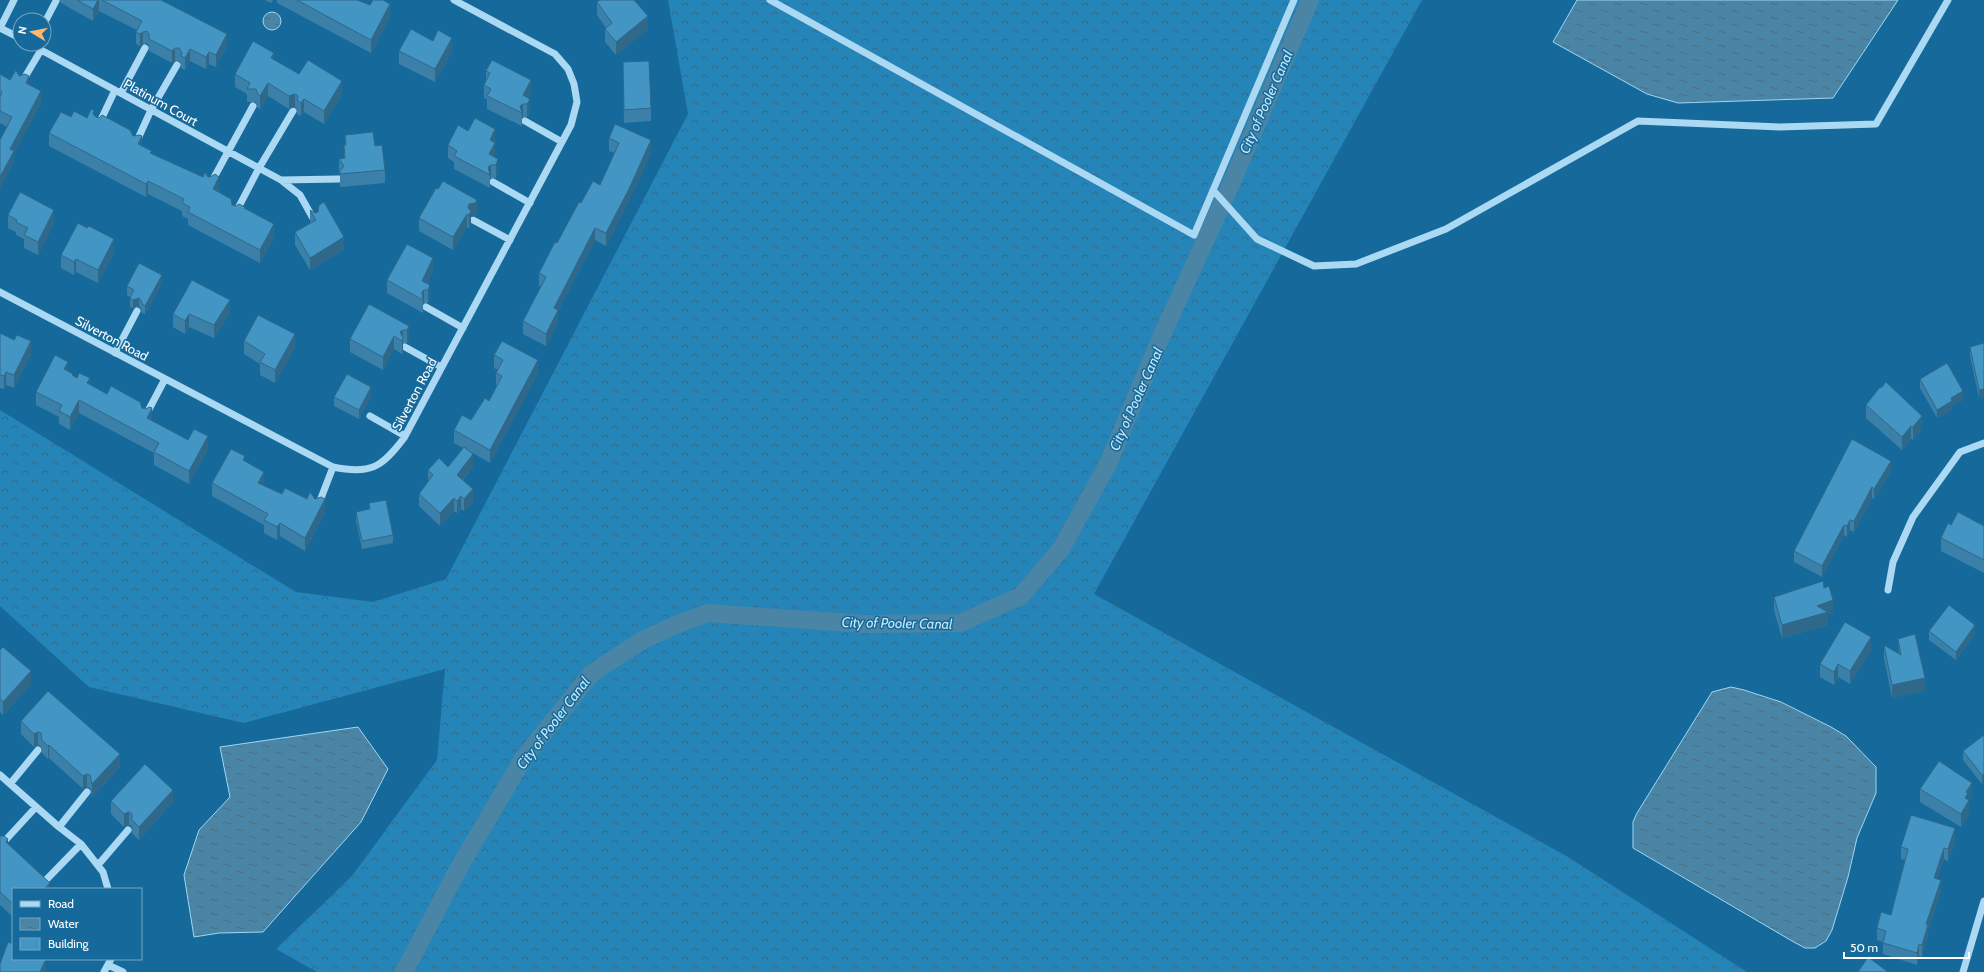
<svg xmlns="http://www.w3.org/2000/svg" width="1984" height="972" viewBox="0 0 1984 972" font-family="Cabin,sans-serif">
<defs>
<pattern id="forest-crowns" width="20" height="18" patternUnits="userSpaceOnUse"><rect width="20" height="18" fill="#2584b8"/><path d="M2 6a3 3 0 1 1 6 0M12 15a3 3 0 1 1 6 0" fill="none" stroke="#376b87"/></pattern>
<pattern id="water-ripples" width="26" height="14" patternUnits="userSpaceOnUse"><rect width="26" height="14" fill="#4b85a6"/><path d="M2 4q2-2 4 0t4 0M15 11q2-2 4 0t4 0" fill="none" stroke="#4b6e82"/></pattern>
</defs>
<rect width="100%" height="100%" fill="#166a9b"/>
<path fill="url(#forest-crowns)" d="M668,0h754l-328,594 474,263 179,115h-1430l-41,-23 76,-73 85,-116 8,-91 -201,54 -155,-36 -89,-81v-196l296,182 77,10 73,-23 242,-465z"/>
<path fill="url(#water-ripples)" stroke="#9ed7f5" d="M1577,0h321l-65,98 -155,5 -31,-9 -94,-52z
M263 21a9 9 0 1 1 18 0a9 9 0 1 1-18 0Z
M1731,687l13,3 37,12 50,25 15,9 30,31v26l-19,45 -9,39 -16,53 -6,11 -11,7h-10l-13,-7 -159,-93v-26l4,-9 75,-121z
M358,727l30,42 -27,53 -98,110 -44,1 -25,4 -10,-62 15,-45 31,-33 -10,-50z"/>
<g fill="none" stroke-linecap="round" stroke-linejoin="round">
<path stroke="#4b85a6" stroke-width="18" d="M404,972l57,-108 62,-105 69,-86 49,-32 34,-16 33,-12 157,11 95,-1 61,-27 40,-47 48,-87 53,-127 66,-144 82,-191"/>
<path stroke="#abd9f3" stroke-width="7" d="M770,0l424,235 100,-235
M44,24l12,-23
M0,28l14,-28
M0,28l20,10
M30,44l251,136 19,15 14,25
M22,82l19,-32
M121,93l24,-45
M525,121l37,21
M99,124l16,-34
M136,143l15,-33 26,-45
M281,180l58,-1
M493,182l37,21
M211,183l42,-77
M1213,190l44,49 57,27 42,-2 90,-35 192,-108 142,6 96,-3 72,-124
M236,212l23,-44 34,-57
M473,220l37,20
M0,292l333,175c38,8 49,0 71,-29l167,-313 6,-23 -3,-18 -6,-15 -13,-15 -101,-54
M426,307l37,21
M405,347l36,20
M115,353l22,-42
M146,415l19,-36
M370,416l35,20
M318,506l15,-39
M1888,590l5,-28 20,-45 47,-65 24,-9
M0,775l59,52 22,17 22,28 5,17
M10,784l28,-34
M59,827l28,-35
M1,845l35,-38
M98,865l30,-35
M46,880l35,-36
M108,965l15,7
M104,972l7,-13
M1963,972l21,-71"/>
</g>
<path fill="#3a80a9" d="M60,0h101l66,46 -11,21 -7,-3 -3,5 -16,-8 -5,9 -4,-2v-5l-2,-2h-4l-3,2 -23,-12v-5l-2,-3 -4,1 -3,2 -4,-2v-12l1,-2 -38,-19 -6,10 -32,-18z
M265,0h8l-2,3z
M277,0h80l33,17 -19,36 -94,-50z
M597,2l51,27 -32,26 -11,-13v-13l1,-1 -9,-13z
M399,51h53l-17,31 -36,-18z
M274,60l25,14 43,20 -18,30 -20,-12 -3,4 -4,-2v-5l-2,-2 -6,2 -21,-13 -8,13 -2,-1 -2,-6h-9v-8l-12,-7v-13z
M623,62l28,46v13l-27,2z
M486,71l45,22 -3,5 2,14 -3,5h-5v9l-35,-17v-10l-3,-1v-13l2,-5z
M0,74l10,6 9,-4 10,9 12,18 -27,50v10l-7,-36 -7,-4z
M94,115l2,2 37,19 9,10 10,8 51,23h5l11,13 -1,2 14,13 13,4 29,28 -14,26 -72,-38v-6l-6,-3v-5l-34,-17 -2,3 -97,-51v-13l22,-16 16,1z
M495,129v28l3,15 -2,6h-6v10l-36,-19v-7l-6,-4v-13l20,-14z
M345,135l30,11 10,24v13l-45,4v-13l-1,-2v-13l5,-1v-13h1z
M609,138l42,15 -22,48 -23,45 -11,-6 -37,71v12l-12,23 -23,-12v-13l18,-34 -2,-1v-13l42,-70 19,-18 15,-32 -6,-2z
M310,210l34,40 -34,20 -15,-25v-13l15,-9z
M477,213l-2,3 -4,1v7l-2,4 -2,-1 -14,23 -34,-19v-13z
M8,215l46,8 -16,32 -14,-7v-9l-8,-4v-3l-8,-4z
M114,252l-16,31 -22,-11 -2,3 -13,-7v-13z
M433,271l-6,12 3,15 -2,5h-4l-1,1v9l-36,-20v-13z
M192,280l38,33 -16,25 -25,-11 -4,7 -12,-7v-13z
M162,283l-17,31 -3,-1 -1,-4 -2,-3 -6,2 -3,-1v-10l-3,-2v-9z
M409,326v13l-2,4h-4v8l-1,3 -8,-5 -11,21 -33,-18v-13z
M0,333l31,21 -17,34 -8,-3 -2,4 -4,-1z
M244,341l51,6 -20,36 -15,-8v-11l-16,-10z
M1984,343v54l-5,1 -9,-42v-9z
M494,355l44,18 -48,90 -19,-11 2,15 -10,13 10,22 -9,9 -3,-2 -4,4 -3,-2 -14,15 -21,-20v-12l9,-12v-12l20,-3 15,-19 -9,-5v-13l17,-10 18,-19 8,-15h-1v-13l2,-3 -4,-2z
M68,371l5,5 34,18 35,14 10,13 36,19 20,9 -19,35 -35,-19v-12l-75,-40 -9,17 -11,-6v-7l-23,-12v-13z
M1920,379l43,21 -11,6v4l-15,8 -17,-30z
M371,396l-12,23 -25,-13v-9z
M1866,405l56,24 -9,11 -2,-1 -9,11 -36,-32z
M245,461l19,24 -1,1 19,8 33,5 10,13 -20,39 -25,-15 -3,4 -13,-7v-8l-52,-29v-13z
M1891,471l-17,28 -2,-1 -18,34 -4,-2 -3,7 -3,-2 -22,42 -28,-15v-11z
M369,503l24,32v8l-31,6 -6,-29v-8l13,-3z
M1951,525l33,1v47l-43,-22v-13z
M1774,597l59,16 -5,1v11l-46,13 -8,-28z
M1929,631l46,3 -19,26 -27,-20z
M1898,639l27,52 -33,7 -8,-40v-13l15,9z
M0,650l31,34 -28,31 -3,-3z
M1871,650l-21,34 -12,-7 -4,8 -14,-8v-13z
M21,721l99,46 -28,30 -2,-9 -3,-1 -4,2 -34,-31 -1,1 -6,-6 -1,-7 -3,-1 -4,2 -13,-13z
M1984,735v48l-2,1 -19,-24v-9z
M1920,789l52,7 -3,4v13l-8,14 -41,-25z
M111,801l62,1 -34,38 -7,-7v-7l-3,-1 -5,2 -13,-13z
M0,836l50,53h-37v28l-13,-12z
M1955,840l-7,21 -4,-2 -7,20 4,12 -13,40v5l-6,21 -3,-1 -2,9 -34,-11v-12l-6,-2v-12l14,-13 14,-55 -4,-1v-12z"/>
<path fill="#2f6889" d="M98,0h1v11l-6,10v-12z
M390,4v13l-19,36v-13z
M648,16v13l-32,26v-13z
M143,32v12l-3,2v-12z
M227,34v12l-11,21v-12z
M452,38v13l-17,31v-13z
M175,48v13l-3,2v-12z
M190,49v12l-5,9v-12z
M209,52v12l-3,5v-12z
M274,53v13l-3,-8z
M29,76v12l-3,-5z
M531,80v13l-5,11 -3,-9z
M342,81v13l-18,30v-13z
M268,83v13l-8,13v-13z
M41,91v12l-27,50v10l-14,26v-12l10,-28z
M295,94v13l-6,2v-13z
M304,99v13l-3,4v-13z
M530,99v13l-3,5v-13z
M523,104v13h-1v-4l-2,-7z
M495,129v13l-5,-2z
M142,136v13l-4,-5z
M651,140v13l-22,48 -23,45v-13z
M495,143v13l-5,9h1v13h-1v-3h-2l1,-21z
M498,159v13l-2,6v-13z
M219,177v13l-6,12v-13z
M148,181v13l-2,3v-13z
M477,200v13l-2,3 -4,1v7l-2,4 -1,-20 1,-4z
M54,210v13l-16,32v-13z
M467,214v13l-14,23v-13z
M274,224v13l-14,26v-13z
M595,228v12l-37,71v12l-12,23v-12l8,-26z
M344,237v13l-34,20v-12z
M114,239v13l-16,31v-13z
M433,258v13l-9,19v13l-1,1v-4l-1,-1v-18z
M76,259v13l-2,3v-13z
M162,275v8l-17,31v-8z
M430,285v13l-2,5v-13z
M139,298v8l-6,2v-8z
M230,300v13l-16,25v-13z
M189,314v13l-4,7v-13z
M409,326v13l-2,4v-13z
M403,330v21l-1,3v-13l-2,-9z
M295,334v13l-20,36v-13z
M394,336v13l-11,21v-13z
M31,341v13l-17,34v-13z
M538,360v13l-48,90v-13z
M68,362v13l-4,-6z
M6,372v13l-2,4v-13z
M90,378v13l-3,-8z
M371,387v9l-12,23v-9z
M1984,389v8l-5,1v-8z
M1963,391v9l-11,6v4l-15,8v-8l14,-12z
M79,400v13l-9,17v-13z
M152,408v13l-5,-3z
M1922,416v13l-9,11v-13z
M1911,426v13l-9,11v-13z
M208,436v13l-19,35v-13z
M473,454v13l-16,20v-12z
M1891,461v10l-17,28v-10z
M264,472v13l-6,11v-13z
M1872,487v11l-18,34v-11z
M473,489v13l-9,9v-12z
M461,496v13l-4,4v-12z
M454,498v13l-14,15v-13z
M325,499v13l-20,39v-13z
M1850,520v10l-3,7v-11z
M280,523v13l-3,4v-13z
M1844,525v10l-22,42v-11z
M1833,600v13l-5,1v11l-46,13v-13l35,-19z
M1975,625v9l-19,26v-8z
M1871,637v13l-21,34v-13z
M1838,664v13l-4,8v-13z
M31,671v13l-28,31v-13z
M1925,678v13l-33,7v-13z
M38,732v13l-4,2v-13z
M49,745v13l-1,1v-13z
M120,754v13l-28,30v-13z
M87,774v13l-4,2v-13z
M1984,774v9l-2,1v-9z
M1972,783v13l-3,4v13l-8,14v-13l4,-16 1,-6z
M173,790v12l-34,38v-13z
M129,812v13l-5,2v-13z
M1955,828v12l-7,21v-12z
M8,839v13l-2,-10z
M1944,848v11l-10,30v-11z
M1941,880v11l-13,40v5l-6,21v-12l4,-21z
M50,883v6h-6z
M1919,944v12l-2,9v-12z
M46,959v13h-6z"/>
<path fill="#4395c4" stroke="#2f6889" d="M77,0h21l-5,9z
M102,0h59l66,34 -11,21 -7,-3 -3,5 -16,-8 -5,9 -4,-2 1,-3 -3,-5h-4l-3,3 -23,-12v-5l-2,-3 -4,1 -3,2 -4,-2 6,-11z
M297,0h60l13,5 3,-5h10l7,4 -19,36z
M600,0h34l14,16 -32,26 -11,-13 7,-6 -15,-21z
M411,29l22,12 5,-11 14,8 -17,31 -36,-18z
M253,41l21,12 -3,5 28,16 9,-14 34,21 -18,30 -20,-12 -3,4 -4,-2 1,-5 -3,-2 -6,2 -21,-13 -8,13 -2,-1 -2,-6h-9l3,-6 -15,-9z
M492,60l39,20 -8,15 7,4 -3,5h-4l-3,2 2,7 -35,-17 4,-7 -7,-4 6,-12 -4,-2z
M649,61l2,47 -27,2 -1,-48z
M16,70l3,6 6,-2 4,2 -3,7 15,8 -31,58 4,2 -14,26v-37l12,-23 -12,-6v-14l2,-5 -2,-1v-17l10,6z
M91,109l3,1 -1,4 3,3 3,1 3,-3 28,15 3,6 6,-1 3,1 -4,8 14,7 -2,2 53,24 2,-5 3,5 4,-1 3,-2 4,3 -6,12 18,10 1,6 4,1 3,-2 6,3 -1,1 30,16 -14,26 -72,-38 2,-5 -8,-4 2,-4 -36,-18 -2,3 -97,-51 12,-21 10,5 3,-6 13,7z
M475,118l20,11 -5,11 5,3 -6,11 9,5 -2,6h-5l-3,2 2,8 -36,-19 3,-5 -9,-6 10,-20 10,6z
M615,124l36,16 -22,49 -23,44 -11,-5 -41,80 4,2 -12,24 -23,-13 23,-44 -7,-4 16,-31 2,1 22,-41 2,1 12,-22 7,4 19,-42 -10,-5z
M373,132l2,14 7,-1 3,25 -45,4v-3l4,-5 -5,-7 6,-1 -1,-13h2l-1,-10z
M443,181l34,19 -2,3 -6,1 -1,4 3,3 -2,4 -2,-1 -14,23 -34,-19 17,-30 2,1z
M20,192l34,18 -16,32 -14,-7 4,-7 -12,-6 1,-2 -9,-5z
M324,202l20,35 -34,21 -15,-26 21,-12 -6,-10 5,3 3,-1 1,-7z
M78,223l9,5 2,-2 25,13 -16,31 -22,-11 -2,3 -13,-7z
M407,244l26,14 -11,23 8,4 -2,5h-4l-2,2 1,8 -36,-20z
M139,263l23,12 -17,31 -3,-2 -1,-4 -2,-2 -6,2 -3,-2 4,-8 -7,-4z
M192,280l38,20 -16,25 -25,-11 -4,7 -12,-7z
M369,304l40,22 -2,4h-4l-3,2 3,6 -1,3 -8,-5 -11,21 -33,-18z
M258,315l37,19 -20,36 -15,-8 5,-8 -21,-13z
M0,333l14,7 3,-5 14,6 -17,34 -8,-3 -2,4 -4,-1z
M502,341l36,19 -48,90 -36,-20 8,-15 9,5 14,-22 4,3 13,-25 -6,-3 7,-13 -9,-5z
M1984,343v46l-5,1 -9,-43z
M55,355l13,7 -4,7 9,5 -1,1 5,3 2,-5 11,5 -3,5 20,11 4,-8 29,16 2,6 4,1 3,-2 3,1 -5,10 41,22 6,-11 14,7 -19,35 -35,-19 5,-9 -80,-43 -9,17 -11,-6 3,-6 -26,-13z
M1947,363l16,28 -12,7 1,3 -15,9 -17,-31z
M347,374l24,13 -12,23 -25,-13z
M1886,382l36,34 -9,11 -2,-1 -9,11 -36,-32 14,-18 1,1z
M1852,439l39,22 -17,28 -2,-2 -18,34 -4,-1 -3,6 -3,-1 -22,41 -28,-15z
M464,447l9,7 -16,21 16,14 -9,10 -3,-3 -4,5 -3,-3 -14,15 -21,-19 14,-19 -5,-5 11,-12 9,9z
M231,449l14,7 -2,4 21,12 -6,11 24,11 3,-6 22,11 3,-7 5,7 6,-2 4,2 -20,39 -25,-15 -3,4 -13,-7 4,-6 -56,-31z
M386,500l7,35 -31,6 -6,-29 14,-3 -1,-6z
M1958,512l26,14v34l-43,-22 7,-15 3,2z
M1823,581l1,7 5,-2 4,14 -16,6 11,6 -46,13 -8,-28z
M1949,605l26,20 -19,27 -27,-21z
M1845,622l26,15 -21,34 -12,-7 -4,8 -14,-8z
M1915,634l10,44 -33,7 -8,-40 17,10 -3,-16z
M3,647l28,24 -28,31 -3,-3v-49z
M48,691l72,63 -28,30 -2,-9 -3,-1 -4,2 -34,-31 -1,1 -6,-6 -1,-7 -3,-1 -4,2 -13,-13z
M1984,735v39l-2,1 -19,-24z
M1939,761l33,22 -6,9 2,1 -3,5 4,2 -8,14 -41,-25z
M145,764l28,26 -34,37 -7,-7v-6l-3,-2 -5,2 -13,-13z
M1911,815l44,13 -7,21 -4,-1 -10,30 7,2 -15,44 2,1 -6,20 -3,-1 -2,9 -34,-10 3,-12 -9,-3 4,-16 10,3 17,-66 -7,-2z
M0,836h4l4,3 -2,3 44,41 -6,6h-31v15l-13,-12z
M8,942l5,2v15h33l-6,13h-40v-8z
M1868,957l20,15h-30z"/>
<g text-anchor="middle" stroke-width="3" stroke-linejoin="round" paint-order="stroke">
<g font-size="13" fill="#fff" stroke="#166a9b">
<text transform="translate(161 102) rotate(29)" y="5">Platinum Court</text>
<text transform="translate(112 338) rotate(28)" y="5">Silverton Road</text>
<text transform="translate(414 394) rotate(-62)" y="5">Silverton Road</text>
</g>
<g font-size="14" font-style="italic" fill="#c6e8fa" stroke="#166a9b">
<text transform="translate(1266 102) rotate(-66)" y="5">City of Pooler Canal</text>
<text transform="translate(1136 399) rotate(-66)" y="5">City of Pooler Canal</text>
<text transform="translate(897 623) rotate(1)" y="5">City of Pooler Canal</text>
<text transform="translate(553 723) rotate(-53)" y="5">City of Pooler Canal</text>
</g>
</g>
<rect x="12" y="888" width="130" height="72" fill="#166a9b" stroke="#73a6c3"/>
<rect x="20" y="901" width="20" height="6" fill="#abd9f3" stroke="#73a6c3"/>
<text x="48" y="908" font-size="12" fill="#ffffff">Road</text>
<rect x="20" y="918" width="20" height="12" fill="url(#water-ripples)" stroke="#73a6c3"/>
<text x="48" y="928" font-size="12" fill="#ffffff">Water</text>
<rect x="20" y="938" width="20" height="12" fill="#4395c4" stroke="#73a6c3"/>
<text x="48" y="948" font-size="12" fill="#ffffff">Building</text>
<g transform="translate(32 32) rotate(280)"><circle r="19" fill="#166a9b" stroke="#73a6c3"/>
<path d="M0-3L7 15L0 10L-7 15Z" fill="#ffb86d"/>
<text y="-6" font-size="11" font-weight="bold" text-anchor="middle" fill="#ffffff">N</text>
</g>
<path d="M1844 952v6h125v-6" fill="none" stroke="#ffffff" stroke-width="2"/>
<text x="1850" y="952" font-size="12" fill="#ffffff" stroke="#166a9b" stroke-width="3" paint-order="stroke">50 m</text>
</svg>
